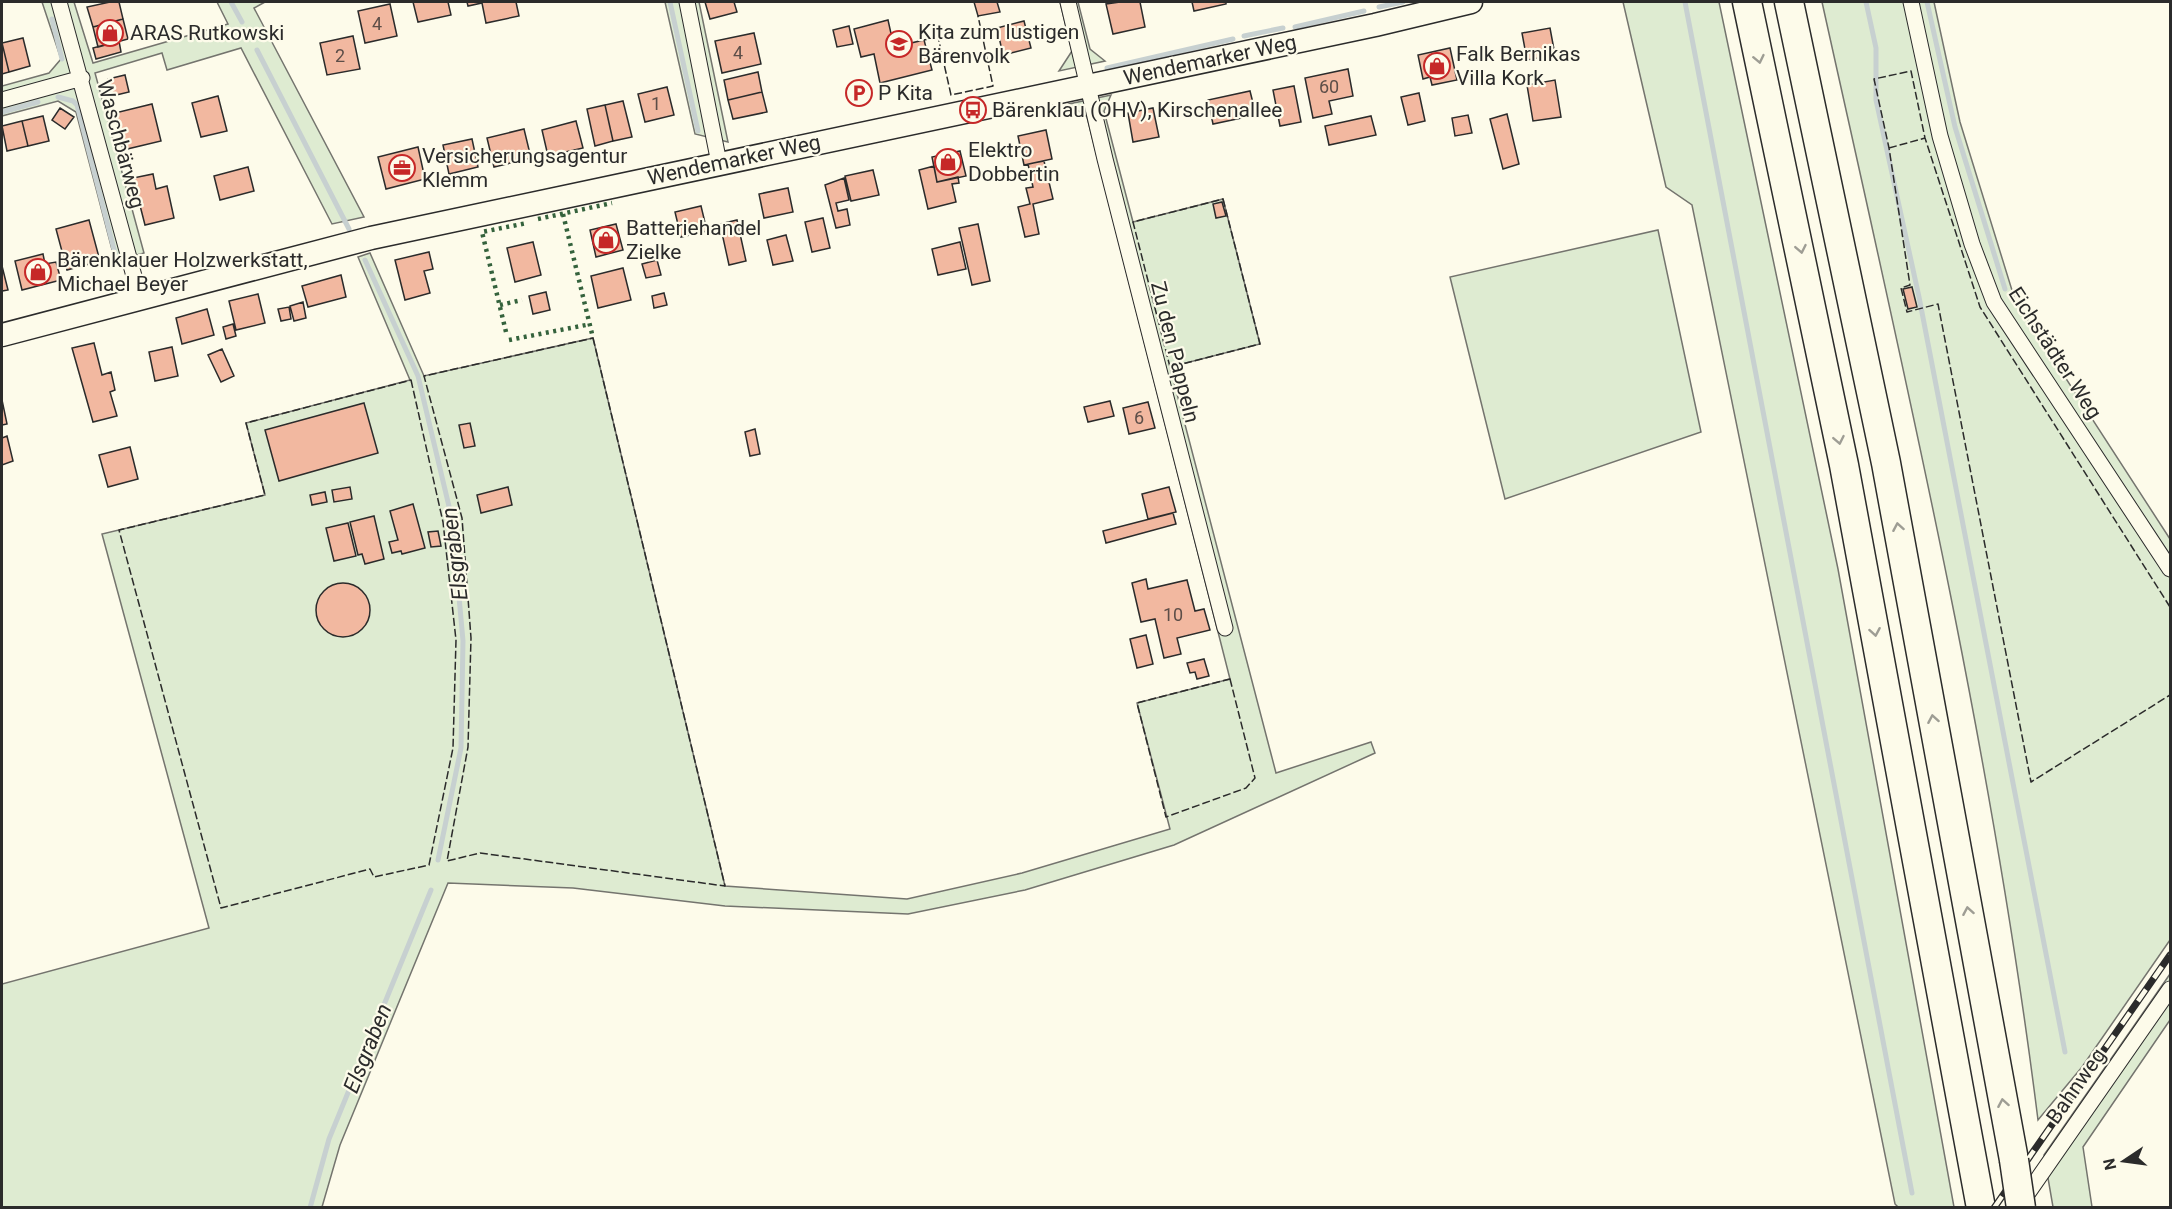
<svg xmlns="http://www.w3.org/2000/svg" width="2172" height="1209" viewBox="0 0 2172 1209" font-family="Roboto,sans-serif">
<rect width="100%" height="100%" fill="#fdfbea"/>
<path fill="#deebd1" stroke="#74746e" stroke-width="1.5" d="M42,2h32l19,61 135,-39 -11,-22h48l-11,6 110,209 -32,7 -91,-176 -74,22 -5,-17 -67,20 49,180 -29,8 -39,-149 -18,-11 -56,15v-30l47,-13 12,-14z
M665,2h34l29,140 -33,-8z
M1060,2h18l12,47 15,12 -46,10 13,-20z
M1623,2h96l119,567 116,638h-56l-3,-3 -203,-999 -26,-18z
M1822,2h112l26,120 55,178 155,239v401l-88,127 -44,53c-47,-377 -134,-748 -216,-1118z
M1111,95l-7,16 29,111 90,-23 37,145 -90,23 106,406 95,-31 4,11 -201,92 -149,45 -117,24 -183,-8 -152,-18 -125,-5 -108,262 -18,62 -320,1v-224l207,-56 -107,-394 163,-39 -19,-72 164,-43 -52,-123 12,-4 54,123 169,-38 132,548 182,13 115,-26 148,-44 -33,-126 93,-24 -143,-562 -18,-13z
M1658,230l43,202 -196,67 -55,-222z
M2170,974v46l-87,127 9,60h-39l-9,-52z"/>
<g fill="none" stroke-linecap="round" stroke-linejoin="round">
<path stroke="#c7d0d0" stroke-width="5" d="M231,2l11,20
M670,2l28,129
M1685,2l227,1191
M1866,2l10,46v52l43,197 146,755
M1927,2l28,125 50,162
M1379,7l24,-5
M52,19l10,40
M1295,27l69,-16
M1244,36l39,-8
M257,50l92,179
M1107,68l126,-29
M58,97l15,4 4,4 40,156
M2,112l36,-10
M365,260l53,116 34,143 11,122 -2,107 -23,112
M310,1208l19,-69 102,-249"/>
</g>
<path fill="#f2b8a0" stroke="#2b2b2b" stroke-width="1.5" d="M110,2h9l4,17 -30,8 -6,-20z
M413,2h35l3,13 -33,7z
M467,2h49l3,14 -33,7 -4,-20 -14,3z
M705,2h29l3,10 -27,7z
M974,2h23l3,10 -22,4z
M1120,2h20l5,25 -32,7 -7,-30z
M1192,2h34v2l-32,7z
M390,4l7,32 -32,7 -7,-32z
M123,19l5,20 -30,8 -5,-20z
M888,20l6,27 30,-7 8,30 -52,13 -6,-29 -13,3 -7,-28z
M1024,21l7,27 -28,7 -6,-27z
M849,26l4,18 -16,3 -4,-17z
M1550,28l5,27 -28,5 -5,-27z
M754,33l7,31 -39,9 -7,-32z
M353,36l7,33 -33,6 -7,-32z
M23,38l7,28 -21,6 -7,-29z
M119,41l2,11 -25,7 -3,-11z
M2,43l7,29 -7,2z
M1450,48l7,32 -25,5 -2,-8 -7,2 -5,-24z
M1348,69l5,27 -24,5 3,13 -19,4 -8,-40z
M758,72l4,20 -34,8 -4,-20z
M125,75l4,17 -17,4 -4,-17z
M1555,80l6,37 -28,4 -6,-36z
M1294,86l7,36 -21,4 -7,-36z
M667,87l7,28 -29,7 -7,-28z
M1250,91l6,24 -43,9 -5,-24z
M762,92l5,20 -34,7 -5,-19z
M1419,93l6,28 -17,4 -7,-28z
M218,96l9,35 -26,6 -9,-34z
M623,101l9,36 -19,4 -8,-36z
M152,104l9,37 -38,9 -8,-37z
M605,105l8,36 -18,5 -8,-37z
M60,108l14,9 -9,12 -13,-9z
M1153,108l6,29 -26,5 -5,-29z
M1507,114l12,50 -16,5 -13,-50z
M1468,115l4,18 -17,3 -3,-18z
M43,116l6,25 -21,5 -6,-25z
M1371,116l5,19 -47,10 -4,-19z
M22,121l6,25 -21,5 -5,-25z
M576,121l7,27 -35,8 -6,-26z
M524,129l7,29 -37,9 -7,-29z
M1046,130l6,29 -28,6 -6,-29z
M472,139l6,28 -29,7 -6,-29z
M418,147l7,32 -39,10 -8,-32z
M960,151l6,25 -29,6 -5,-25z
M1044,161l9,38 -20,5 6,30 -14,3 -7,-30 12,-3 -4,-16 7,-1 -5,-23z
M934,166l3,16 21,-5 1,6 -7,1 4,18 -28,7 -9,-39z
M248,167l6,24 -34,9 -6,-24z
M873,170l6,25 -28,6 -6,-25z
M153,174l3,15 11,-3 7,32 -29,7 -12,-47z
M844,178l5,22 -13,3 2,8 9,-2 3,16 -14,3 -11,-43z
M788,188l5,24 -29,6 -5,-24z
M1222,202l4,14 -10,2 -3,-14z
M701,206l6,25 -26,6 -6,-25z
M823,218l7,30 -18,4 -7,-30z
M89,220l11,41 -33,9 -11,-41z
M737,220l9,41 -17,4 -9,-41z
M616,224l7,26 -27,7 -6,-27z
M978,224l12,57 -18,4 -13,-57z
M786,235l7,26 -20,4 -6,-25z
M533,242l8,33 -26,7 -8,-34z
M960,242l6,27 -28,6 -6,-26z
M429,252l4,17 -9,2 6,22 -25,7 -10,-40z
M43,254l2,10 11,-2 5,18 -39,10 -7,-29z
M657,260l4,15 -15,3 -4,-14z
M2,266l6,24 -6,1z
M623,268l8,32 -33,8 -7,-32z
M341,275l5,22 -38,10 -6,-21z
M1912,287l5,20 -9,2 -5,-20z
M546,292l4,18 -17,4 -4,-18z
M664,293l3,12 -13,3 -2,-12z
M258,294l7,29 -29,7 -7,-29z
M303,302l3,16 -12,3 -4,-15z
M289,307l2,12 -10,2 -3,-12z
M207,309l7,26 -32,9 -6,-26z
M233,324l3,12 -10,3 -3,-12z
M94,343l8,32 9,-3 4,18 -5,2 7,24 -24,6 -21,-74z
M172,347l6,29 -23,5 -6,-29z
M222,349l12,27 -13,6 -13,-27z
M2,400l5,24 -5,1z
M1110,401l4,15 -26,6 -4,-15z
M1148,402l7,26 -26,6 -6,-26z
M364,403l14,50 -99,28 -14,-51z
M470,423l5,23 -11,2 -5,-23z
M755,429l5,25 -10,2 -5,-24z
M7,436l6,25 -11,4v-27z
M130,447l8,32 -30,8 -9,-32z
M350,487l2,12 -18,3 -2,-12z
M508,487l4,18 -31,8 -4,-18z
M1169,487l7,25 -28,7 -6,-25z
M325,492l2,10 -15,3 -2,-10z
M413,504l12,44 -23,6 -1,-3 -9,2 -3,-11 9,-2 -8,-29z
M1173,513l3,11 -70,19 -3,-12z
M374,516l10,43 -19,5 -3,-10 -4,1 -8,-33z
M348,523l8,33 -22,5 -8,-33z
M438,531l3,15 -10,1 -3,-15z
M1146,579l2,10 39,-9 8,31 9,-2 6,21 -33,8 4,16 -17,4 -9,-39 -14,3 -9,-39z
M316 610a27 27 0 1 1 54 0a27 27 0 1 1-54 0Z
M1146,635l7,29 -16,4 -7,-29z
M1204,659l5,17 -12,3 -2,-7 -5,1 -3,-10z"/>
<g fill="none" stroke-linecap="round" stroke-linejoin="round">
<defs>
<path id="street" d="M59,2l81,296
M687,2l32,161
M1068,2l37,157 120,469
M1911,2l29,134 32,108 22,58 176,267
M2,100l80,-22
M2021,1203l149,-214"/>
<path id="secondary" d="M2,335l369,-97 1004,-213 96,-23"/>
<path id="highway" d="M1747,2l97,463 137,743
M1789,2l97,461 128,697"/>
</defs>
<use href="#street" stroke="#2b2b2b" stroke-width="17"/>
<use href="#secondary" stroke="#2b2b2b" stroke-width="25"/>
<use href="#highway" stroke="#2b2b2b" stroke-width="31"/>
<use href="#street" stroke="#fdfbea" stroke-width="15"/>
<use href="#secondary" stroke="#fdfbea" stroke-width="22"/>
<use href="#highway" stroke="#fdfbea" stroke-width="28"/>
<defs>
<path id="rail" d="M1994,1208l176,-253"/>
</defs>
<use href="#rail" stroke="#2b2b2b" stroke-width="7"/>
<use href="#rail" stroke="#fdfbea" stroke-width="4.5" stroke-dasharray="14" stroke-linecap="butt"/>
<defs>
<path id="highway-bridge" d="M2014,1160l7,48"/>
</defs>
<use href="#highway-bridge" stroke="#2b2b2b" stroke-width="31" stroke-linecap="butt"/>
<use href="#highway-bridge" stroke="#fdfbea" stroke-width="28"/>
<path stroke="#34623c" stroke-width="4.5" stroke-dasharray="3 4.5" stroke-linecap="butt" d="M563,214l30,124
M538,219l74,-16
M500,305l22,-5
M506,332l-24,-100 45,-9
M509,340l77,-15"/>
<path stroke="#2b2b2b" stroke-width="1.5" stroke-dasharray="8 3" stroke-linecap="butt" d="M924,40l14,-3 13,58 42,-9 -15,-70
M1889,148l36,-10
M1223,199l37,145 -90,23 -37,-145z
M593,338l132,548 -245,-33 -33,8 21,-114 3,-109 -9,-120 -38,-142z
M411,380l32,142 13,118 -3,108 -24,117 -55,12 -4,-8 -149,39 -102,-378 146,-35 -19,-72z
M2170,607l-190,-300 -55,-169 -14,-67 -37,8 15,69 21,137 -9,3 6,24 31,-8 93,478 139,-87
M1230,679l25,99 -9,10 -80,29 -29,-114z"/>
</g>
<defs><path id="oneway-chevron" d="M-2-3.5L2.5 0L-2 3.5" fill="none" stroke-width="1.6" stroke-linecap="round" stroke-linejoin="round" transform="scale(1.5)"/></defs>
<g stroke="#9e9d94">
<use href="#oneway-chevron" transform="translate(1759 59) rotate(78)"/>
<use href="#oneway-chevron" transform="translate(1801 249) rotate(79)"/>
<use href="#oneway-chevron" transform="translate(1839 440) rotate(79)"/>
<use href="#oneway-chevron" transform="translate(1898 527) rotate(-100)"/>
<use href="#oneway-chevron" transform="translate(1875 632) rotate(80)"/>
<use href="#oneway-chevron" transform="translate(1933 719) rotate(-100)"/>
<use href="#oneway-chevron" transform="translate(1968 911) rotate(-100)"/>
<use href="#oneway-chevron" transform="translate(2003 1103) rotate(-100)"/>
</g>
<defs>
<symbol id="shop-ring" viewBox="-11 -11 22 22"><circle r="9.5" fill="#fdfbea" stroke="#c62828" stroke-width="1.5"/><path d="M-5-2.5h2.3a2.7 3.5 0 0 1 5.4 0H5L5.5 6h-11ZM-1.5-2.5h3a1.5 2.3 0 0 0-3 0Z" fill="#c62828"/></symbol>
<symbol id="school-ring" viewBox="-11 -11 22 22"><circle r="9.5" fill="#fdfbea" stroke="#c62828" stroke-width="1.5"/><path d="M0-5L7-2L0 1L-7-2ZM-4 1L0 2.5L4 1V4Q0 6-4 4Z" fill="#c62828"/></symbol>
<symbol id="parking-ring" viewBox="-11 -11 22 22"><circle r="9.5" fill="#fdfbea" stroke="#c62828" stroke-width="1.5"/><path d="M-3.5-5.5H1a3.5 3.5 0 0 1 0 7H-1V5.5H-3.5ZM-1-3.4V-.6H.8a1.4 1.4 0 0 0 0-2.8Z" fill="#c62828"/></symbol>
<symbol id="bus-ring" viewBox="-11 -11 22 22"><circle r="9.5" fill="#fdfbea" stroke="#c62828" stroke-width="1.5"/><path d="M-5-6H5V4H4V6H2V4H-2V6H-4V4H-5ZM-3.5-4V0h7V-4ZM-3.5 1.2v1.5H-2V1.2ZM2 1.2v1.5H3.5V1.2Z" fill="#c62828"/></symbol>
<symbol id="office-ring" viewBox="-11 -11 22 22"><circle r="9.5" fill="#fdfbea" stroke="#c62828" stroke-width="1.5"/><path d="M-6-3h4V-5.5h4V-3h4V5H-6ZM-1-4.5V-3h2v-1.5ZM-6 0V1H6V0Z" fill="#c62828"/></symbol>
</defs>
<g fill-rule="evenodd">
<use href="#shop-ring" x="95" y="18" width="30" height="30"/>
<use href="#school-ring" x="884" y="29" width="30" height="30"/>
<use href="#shop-ring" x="1422" y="51" width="30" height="30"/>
<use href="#parking-ring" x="844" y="78" width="30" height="30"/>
<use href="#bus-ring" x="958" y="95" width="30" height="30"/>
<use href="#shop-ring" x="933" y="147" width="30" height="30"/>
<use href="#office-ring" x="387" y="153" width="30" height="30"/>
<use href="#shop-ring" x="591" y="225" width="30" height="30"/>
<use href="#shop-ring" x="23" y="257" width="30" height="30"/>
</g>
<g text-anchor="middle" stroke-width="4.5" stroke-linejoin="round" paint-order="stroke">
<g font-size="18" fill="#5d4e48">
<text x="377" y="30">4</text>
<text x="738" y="59">4</text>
<text x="340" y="62">2</text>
<text x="1329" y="93">60</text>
<text x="656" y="110">1</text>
<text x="1139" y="424">6</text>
<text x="1173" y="621">10</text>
</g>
<g font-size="21" fill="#2b2b2b" stroke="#fdfbea" text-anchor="start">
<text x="918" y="39">Kita zum lustigen<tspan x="918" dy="24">Bärenvolk</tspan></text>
<text x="130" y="40">ARAS Rutkowski</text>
<text x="1456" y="61">Falk Bernikas<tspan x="1456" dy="24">Villa Kork</tspan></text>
<text x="878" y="100">P Kita</text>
<text x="992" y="117">Bärenklau (OHV), Kirschenallee</text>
<text x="968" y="157">Elektro<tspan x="968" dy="24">Dobbertin</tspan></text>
<text x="422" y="163">Versicherungsagentur<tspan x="422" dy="24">Klemm</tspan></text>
<text x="626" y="235">Batteriehandel<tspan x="626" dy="24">Zielke</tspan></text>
<text x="57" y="267">Bärenklauer Holzwerkstatt,<tspan x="57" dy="24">Michael Beyer</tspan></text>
</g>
<g font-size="21" fill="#2b2b2b" stroke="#fdfbea">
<text transform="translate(1210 60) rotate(-12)" y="7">Wendemarker Weg</text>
<text transform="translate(121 144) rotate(75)" y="7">Waschbärweg</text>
<text transform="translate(734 160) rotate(-12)" y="7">Wendemarker Weg</text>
<text transform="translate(1175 352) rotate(76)" y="7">Zu den Pappeln</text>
<text transform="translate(2055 353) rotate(57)" y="7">Eichstädter Weg</text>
<text transform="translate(2076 1086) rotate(-55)" y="7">Bahnweg</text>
</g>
<g font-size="22" font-style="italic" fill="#2b2b2b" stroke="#fdfbea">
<text transform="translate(454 554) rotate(-97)" y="8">Elsgraben</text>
<text transform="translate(367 1048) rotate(-68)" y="8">Elsgraben</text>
</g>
</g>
<rect width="2172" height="1209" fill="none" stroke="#2b2b2b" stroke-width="6"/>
<g transform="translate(2124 1161) rotate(257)" stroke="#fdfbea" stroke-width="4.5" paint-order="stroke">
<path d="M0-4.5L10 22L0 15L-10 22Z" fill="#2b2b2b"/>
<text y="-9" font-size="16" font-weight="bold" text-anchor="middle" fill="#2b2b2b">N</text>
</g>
</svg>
